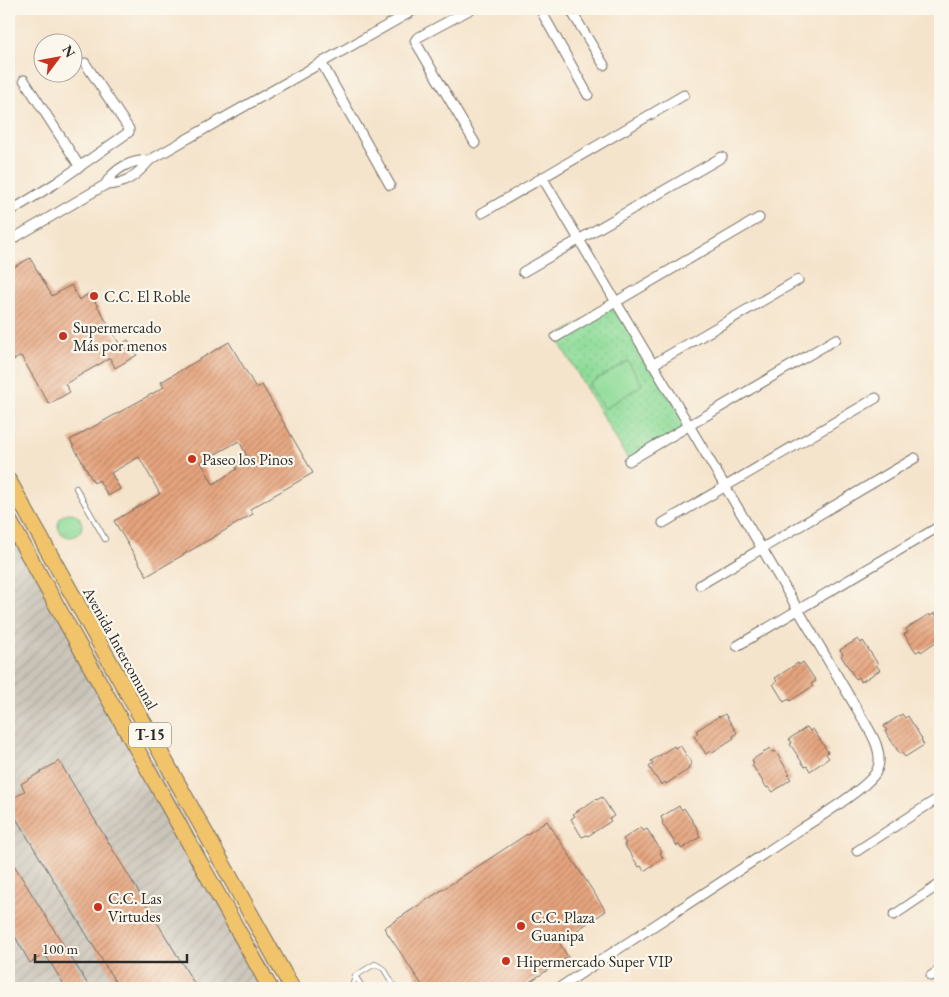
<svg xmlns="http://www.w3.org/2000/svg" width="949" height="997" viewBox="0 0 949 997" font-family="'EB Garamond',serif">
<defs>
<pattern id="industrial-furrows" width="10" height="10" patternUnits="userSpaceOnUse" patternTransform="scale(1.25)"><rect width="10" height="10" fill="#c9c3b8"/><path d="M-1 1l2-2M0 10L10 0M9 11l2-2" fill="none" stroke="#ada89e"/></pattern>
<pattern id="grass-tufts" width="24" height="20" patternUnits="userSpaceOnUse" patternTransform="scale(1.25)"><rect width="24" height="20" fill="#8edc99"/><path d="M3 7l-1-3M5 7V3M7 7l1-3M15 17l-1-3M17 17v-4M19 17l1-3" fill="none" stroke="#7bbd84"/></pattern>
<pattern id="park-dots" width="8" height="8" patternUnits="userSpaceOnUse" patternTransform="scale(1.25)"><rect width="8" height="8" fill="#8edc99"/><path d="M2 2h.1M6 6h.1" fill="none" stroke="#7bbd84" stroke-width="1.8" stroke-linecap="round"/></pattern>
<pattern id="building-hatch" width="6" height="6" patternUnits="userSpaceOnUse" patternTransform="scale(1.25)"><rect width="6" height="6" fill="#e6a47e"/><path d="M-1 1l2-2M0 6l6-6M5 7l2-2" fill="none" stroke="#bb8667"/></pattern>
</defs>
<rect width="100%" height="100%" fill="#fbf7ec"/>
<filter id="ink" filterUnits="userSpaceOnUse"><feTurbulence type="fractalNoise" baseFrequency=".02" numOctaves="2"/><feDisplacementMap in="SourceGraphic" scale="10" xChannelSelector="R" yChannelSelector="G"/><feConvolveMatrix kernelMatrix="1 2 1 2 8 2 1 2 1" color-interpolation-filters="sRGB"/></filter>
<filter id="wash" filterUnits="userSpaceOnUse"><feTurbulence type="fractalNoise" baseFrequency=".0096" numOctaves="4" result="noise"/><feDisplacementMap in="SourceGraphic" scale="20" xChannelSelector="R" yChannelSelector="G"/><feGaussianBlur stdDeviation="1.12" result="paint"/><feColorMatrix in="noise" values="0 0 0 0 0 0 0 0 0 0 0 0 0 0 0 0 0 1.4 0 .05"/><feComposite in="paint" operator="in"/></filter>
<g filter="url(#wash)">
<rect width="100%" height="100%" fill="#f5e4cc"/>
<path fill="url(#industrial-furrows)" d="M9,505l269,483h-269z"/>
<path fill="url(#grass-tufts)" stroke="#5c8462" d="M58 525a12 12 0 1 1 24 0a12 12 0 1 1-24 0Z"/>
<path fill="url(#park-dots)" stroke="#5c8462" d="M615,302l73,124 -59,35 -73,-124z"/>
<path fill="#8edc99" stroke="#5c8462" d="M628,361l14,24 -38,24 -15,-25z"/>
<g id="blocks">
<path fill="url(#building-hatch)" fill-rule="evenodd" d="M30,258l22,38 19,-11 8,15 11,-7 30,52 8,-5 9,15 -22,13 -5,-10 -45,26 5,8 -21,12 -28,-48 -7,4 -5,-10v-80z
M229,342l27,46 6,-3 51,88 -63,36 3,5 -106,62 -33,-55 46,-27 -21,-37 -28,16 9,16 -12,7 -9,-16 -5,3 -24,-43 94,-53 -3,-5zM239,441l8,15 -13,8 3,5 -24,15 -12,-22z
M935,613l5,8v18l-19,13 -1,-2 -4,2 -12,-18 4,-2 -2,-3 23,-15 1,2z
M858,639l3,4 2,-2 15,23 -2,1 4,5 -19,12 -3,-5 -2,2 -15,-23 2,-2 -3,-4z
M803,662l13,19 -5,3 2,2 -23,15 -1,-2 -5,3 -11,-18 4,-3 -2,-3 23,-15 1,2z
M725,714l12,19 -4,3 1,2 -23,15 -1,-2 -4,3 -12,-18 4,-3 -2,-2 23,-15 1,1z
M902,714l3,4 3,-2 14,23 -1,1 3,5 -19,12 -3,-4 -2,1 -15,-23 2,-1 -3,-4z
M807,727l3,4 3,-2 15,23 -2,2 3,4 -19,13 -3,-5 -2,1 -15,-23 2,-1 -3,-4z
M680,745l12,19 -4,3 1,2 -23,15 -1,-2 -4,3 -12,-18 4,-3 -2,-3 23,-15 1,2z
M770,748l2,4 3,-1 15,23 -2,1 3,4 -18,13 -4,-5 -2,1 -15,-23 2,-1 -2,-4z
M59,761l138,227h-78l-110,-181v-6l16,-10 -4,-7z
M602,797l12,19 -5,3 2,2 -23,15 -1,-1 -5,2 -11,-18 4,-3 -2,-2 23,-15 1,1z
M679,806l3,4 2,-2 15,23 -1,1 2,5 -18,12 -3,-4 -2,1 -15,-23 1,-1 -2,-5z
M547,821l59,90 -47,31 9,15 -48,31h-96l-40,-60z
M641,827l3,4 3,-2 15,23 -2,1 3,5 -19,13 -3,-5 -2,1 -15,-23 2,-1 -3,-4z
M9,857l81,131h-24l-21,-34 -15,9 -21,-37z"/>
</g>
</g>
<g filter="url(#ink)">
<use href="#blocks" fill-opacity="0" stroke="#726c63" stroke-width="1"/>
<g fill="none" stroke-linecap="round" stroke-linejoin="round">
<defs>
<path id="lane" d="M76,488l29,51
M355,976l8,12
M352,988l3,-12 20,-12 9,5 11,19"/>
<path id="street" d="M471,9l-54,29 -2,3 60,102
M540,9l48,86
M570,9l34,56
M321,62l69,123
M24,80l56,87
M542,177l319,539c9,15 25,38 15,56 -8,15 -56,45 -72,55 -81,55 -164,107 -245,161
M105,185c20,0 32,-10 45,-25l266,-151
M9,212l47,-29 73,-51v-3l-44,-66
M482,213l202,-118
M9,241l96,-56c9,-17 26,-25 45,-25
M523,272l199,-115
M556,337l203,-119
M652,365l146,-85
M629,461l207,-122
M663,523l213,-125
M700,585l215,-127
M737,646l203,-120
M857,851l83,-54
M894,915l46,-31
M931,976l9,-6"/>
<path id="primary" d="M9,481l283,507
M9,520l261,468"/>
</defs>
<use href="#lane" stroke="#726c63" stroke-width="6"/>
<use href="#street" stroke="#726c63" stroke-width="11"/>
<use href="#primary" stroke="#726c63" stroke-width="17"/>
<use href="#lane" stroke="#fff" stroke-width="4.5"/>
<use href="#street" stroke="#fff" stroke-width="9"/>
<use href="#primary" stroke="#f1c36a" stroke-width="15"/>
</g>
</g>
<g fill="#c8321e" stroke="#fbf7ec" stroke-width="2">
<circle cx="94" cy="296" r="5"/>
<circle cx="63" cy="336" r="5"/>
<circle cx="192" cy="459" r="5"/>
<circle cx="98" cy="907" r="5"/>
<circle cx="521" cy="926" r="5"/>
<circle cx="506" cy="961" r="5"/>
</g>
<g text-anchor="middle" stroke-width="4.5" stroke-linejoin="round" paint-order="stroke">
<rect fill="#fbf7ec" stroke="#696865" stroke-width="1" x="129" y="722.5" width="42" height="25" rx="4"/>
<g font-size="15" font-weight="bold" fill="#2b2b2b">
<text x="150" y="740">T-15</text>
</g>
<g font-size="16" fill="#2b2b2b" stroke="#fbf7ec" text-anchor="start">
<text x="104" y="302">C.C. El Roble</text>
<text x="73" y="333">Supermercado<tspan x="73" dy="18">Más por menos</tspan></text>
<text x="202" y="465">Paseo los Pinos</text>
<text x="108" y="904">C.C. Las<tspan x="108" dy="18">Virtudes</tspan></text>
<text x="531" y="923">C.C. Plaza<tspan x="531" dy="18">Guanipa</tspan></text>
<text x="516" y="967">Hipermercado Super VIP</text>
</g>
<g font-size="16" fill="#2b2b2b" stroke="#fbf7ec">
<text transform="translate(121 648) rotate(61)" y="6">Avenida Intercomunal</text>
</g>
</g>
<rect width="949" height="997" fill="none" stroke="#fbf7ec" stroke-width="30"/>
<g transform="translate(58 58) rotate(58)"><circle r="24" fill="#fbf7ec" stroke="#a8a59f"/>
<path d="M0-4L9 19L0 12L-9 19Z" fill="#c8321e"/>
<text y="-8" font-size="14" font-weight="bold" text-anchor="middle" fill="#2b2b2b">N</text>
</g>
<path d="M35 954v8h152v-8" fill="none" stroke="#2b2b2b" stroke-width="2.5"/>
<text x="42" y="954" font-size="15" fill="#2b2b2b" stroke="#fbf7ec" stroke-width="4" paint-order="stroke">100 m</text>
</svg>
